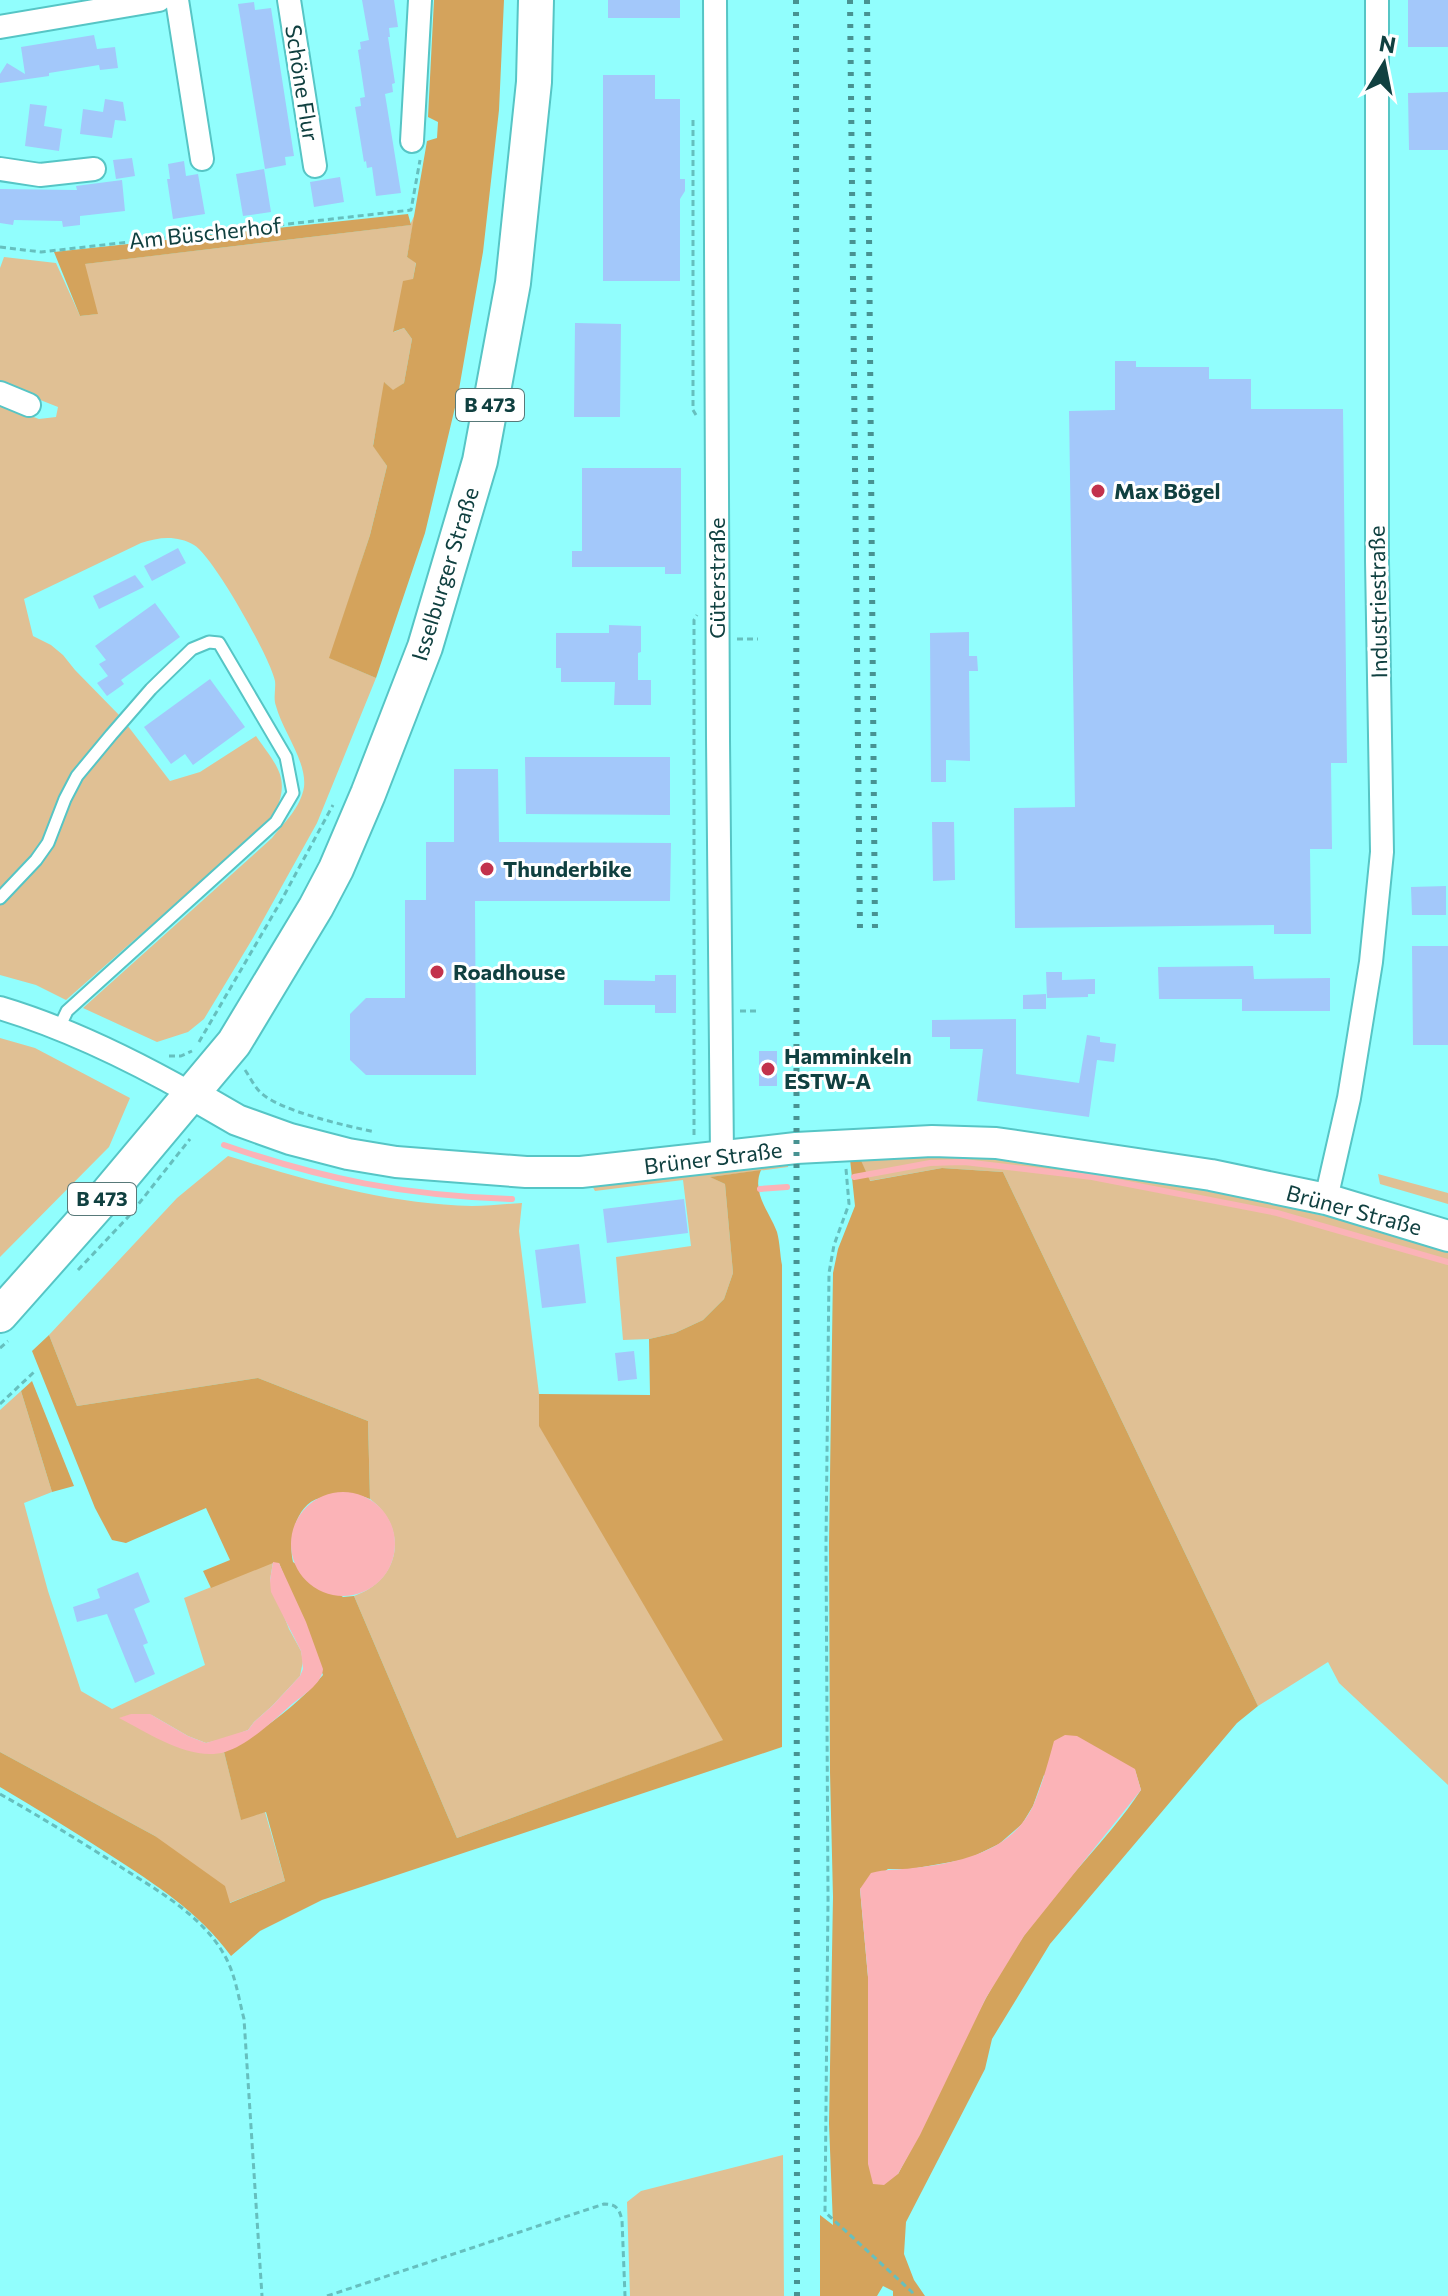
<svg xmlns="http://www.w3.org/2000/svg" width="1448" height="2296" viewBox="0 0 1448 2296" font-family="Commissioner,sans-serif">
<rect width="100%" height="100%" fill="#91fefd"/>
<path fill="#e0c094" d="M415,214l-8,43 9,5 -3,17 -19,53 10,-4 8,11 -8,44 -11,8 -8,-8 -12,62 14,21 -17,69 -40,123 46,20 -59,145 -64,115 -49,81 -16,13 -31,10 -74,-34 189,-170c12,-15 29,-31 32,-51 3,-26 -22,-57 -28,-81 -3,-8 0,-17 -1,-25 -4,-22 -62,-125 -81,-136 -17,-10 -35,-8 -53,-2l-117,56 9,37 18,9 12,10 12,15 46,47 49,64 30,-9 56,-36c23,33 36,43 16,83l-206,181 -30,-15 -36,-10v-570l39,14 17,-2 2,-10 -58,-23v-116l4,-11 52,6 24,53 17,-2 -13,-50 326,-39z
M0,1038l35,10 95,50 -21,49 -109,110z
M973,1152l234,37 139,32 102,29v535l-109,-102 -11,-21 -70,44 -255,-534 -61,-4 -73,13 -9,-23z
M228,1156c80,25 160,48 244,50 16,0 33,-2 50,-3l-3,28 20,163 1,32 184,314 -267,98 -103,-242c47,-16 55,-68 16,-97l-2,-78 -110,-43 -181,28 -28,-71 128,-137z
M789,1159l-1,8 -77,10 14,7 8,89 -9,26 -21,21 -28,13 -26,6 -26,1 -7,-83 75,-11 -8,-66 -88,11 -4,-7z
M1378,1174l70,19v11l-68,-20z
M21,1391l31,101 -28,11 24,88 33,100 31,18 93,-44 -21,-67 89,-36 -3,18 19,49 12,22 2,10 -3,15 -28,30 -18,16 -6,8 -21,8 -21,5 -18,-7 -38,-22 54,39 20,-1 17,67 24,-7 20,69 -56,22 -3,-6 -71,-61 -155,-84v-342z
M783,2155l1,141h-154l-3,-94 14,-11z"/>
<path fill="#d4a35c" fill-rule="evenodd" d="M434,0h70l-5,110 -16,142 -25,143 -33,138 -49,145 -47,-20 41,-123 17,-69 -14,-20 11,-64 9,8 11,-7 8,-44 -8,-11 -11,4 10,-51 10,-2 3,-16 -9,-6 20,-116 10,-3 1,-16 -10,-5z
M408,214l3,11 -326,39 13,50 -18,2 -26,-64z
M860,1158l10,23 72,-13 61,4 255,534 -21,17 -187,221 -58,95 -7,30 -79,153 -2,32 10,26 11,16h-32v-5l-10,-5 -6,10h-57v-81l13,10 -4,-101 4,-227 -3,-125 -1,-228 4,-271 5,-24 17,-43 -5,-47zM1135,1770l6,20c-35,53 -83,95 -118,147 -51,74 -82,159 -125,237l-29,-146 -1,-51 -8,-88 28,-20h23l57,-10 31,-15 23,-20 11,-18 11,-31z
M761,1170c-10,23 9,42 16,62 3,11 3,23 5,33v482l-460,153 -62,31 -29,25c-33,-45 -75,-71 -121,-101 -37,-24 -73,-46 -110,-68v-35l155,84 70,50 5,17 55,-22 -19,-69 -25,8 -17,-68c37,-20 72,-45 99,-77l-44,-112h-6l-62,25 -8,-17 27,-11 -24,-52 -80,35 -14,-3 -17,-32 -63,-157 17,-16 28,71 181,-28 110,43 2,78c-11,-5 -19,-4 -31,-3 -6,1 -14,0 -19,2 -25,6 -32,44 -27,64l50,35 11,-1 103,242 266,-98 -184,-314v-32l111,1 -1,-56 26,-6 28,-13 21,-21 9,-26 -8,-89 -15,-7z
M32,1381l42,105 -22,6 -31,-101z"/>
<path fill="#fbb3b7" d="M291 1544a52 52 0 1 1 104 0a52 52 0 1 1-104 0Z
M273,1562l6,1 27,59 17,47c-1,15 -21,27 -32,36 -18,16 -43,40 -66,47 -34,10 -77,-19 -106,-34l12,-4h19l38,22 18,7 42,-13 6,-8 18,-16 28,-30 3,-7 -2,-18 -30,-59 -1,-12z
M1065,1735l12,1 58,33 6,21 -117,146 -38,62 -66,137 -22,39 -14,11 -11,-1 -5,-20v-187l-8,-88 11,-16c14,-4 28,-3 42,-5 46,-5 98,-16 120,-62 9,-21 15,-43 21,-65z"/>
<g fill="none" stroke-linecap="round" stroke-linejoin="round">
<path stroke="#fbb3b7" stroke-width="6" d="M224,1145c98,34 183,51 288,54
M854,1177l76,-14 34,-1 128,15 185,36 171,49
M760,1189l27,-2"/>
</g>
<path fill="#a3c8fa" d="M362,0h32l4,27 -9,1 1,9h-2l7,46 -3,1 1,8 -8,2 16,99 -25,3 -4,-29 -5,1 -1,-7 -2,1 -9,-55 6,-1 -1,-8 5,-1 -7,-47 3,-1 -1,-7 9,-2z
M608,0h72v18h-72z
M1408,0h40v47h-40z
M254,2l1,8 16,-2 23,148 -9,1 1,8 -21,4 -27,-165z
M94,35l3,14 18,-2 3,21 -18,2 -1,-5 -50,8v3l-49,7v-9l7,-11 18,11 -4,-27z
M603,75h52v24h25v80h5v12l-5,8v82h-77z
M1448,92v58h-39l-1,-57z
M105,99l18,3 3,19 -11,-1 -3,18 -32,-4 3,-25 20,3z
M30,104l17,2 -3,20 18,3 -3,22 -34,-5z
M132,158l3,18 -19,3 -3,-19z
M184,161l2,15 12,-2 7,40 -32,5 -6,-40h3l-2,-15z
M264,169l7,43 -28,4 -7,-42z
M340,177l4,25 -30,5 -4,-25z
M122,180l3,31 -45,5v9l-17,2 -1,-6 -48,-1 -1,5 -13,-2v-34l77,1 -1,-4z
M575,323l46,1 -1,93h-46z
M1115,361h21v6h73v12h42v30h92l4,354h-16l1,86h-22l1,85h-37v-9l-259,3 -1,-120 61,-1 -6,-396 46,-1z
M582,468h99v106h-16v-7h-93v-16h10z
M178,548l8,15 -34,18 -8,-15z
M135,575l9,12 -45,22 -6,-13z
M155,603l25,34 -59,43 3,4 -17,12 -10,-13 11,-7 -9,-12 7,-4 -11,-14z
M609,625l32,1v26l-3,1v27h13v25h-37l1,-23h-54v-14h-5v-35h53z
M969,632v24h8l1,15h-9l1,90 -24,-1v22h-15l-1,-149z
M210,679l35,48 -52,38 -8,-11 -14,10 -27,-37z
M525,757h145v58l-144,-1z
M454,769h44l1,73 172,1 -1,58h-195l1,174h-110l-16,-15v-46l16,-16h39v-98h21v-58h28z
M932,822h22l1,58 -22,1z
M1446,886v29h-34l-1,-28z
M1412,946h36v99h-35z
M1253,966l1,13 76,-1v33h-88v-12h-83l-1,-32z
M1046,972h16v8l33,-1v15h-7v3l-41,1z
M655,975h21v38h-21v-8h-51v-25l51,1z
M1046,994v15h-23v-14z
M1016,1019v55l63,9 8,-48 13,2v5l16,2 -2,18 -17,-2 -8,57 -112,-16 6,-52h-33v-12h-18v-17z
M759,1051h18v35h-18z
M684,1199l4,34 -81,10 -4,-34z
M579,1244l7,59 -44,5 -7,-58z
M634,1351l3,28 -19,2 -3,-28z
M138,1572l12,30 -16,7 14,34 -5,2 12,29 -20,9 -28,-69 -30,8 -4,-15 27,-9 -3,-9z"/>
<g fill="none" stroke-linecap="round" stroke-linejoin="round">
<defs>
<path id="lane" d="M0,898l36,-38 12,-17 17,-44 12,-23 34,-41 40,-46 41,-40 17,-7 10,1 67,114 7,36 -17,29 -209,189 -9,19"/>
<path id="street" d="M177,0l25,159
M289,0l26,166
M715,0l3,739 4,417
M0,27l159,-27
M412,141l8,-141
M0,169l40,6 54,-6
M0,393l29,12
M0,1008c67,20 132,52 192,86
M1326,1199l23,-101 22,-136 11,-110 -5,-291v-561"/>
<path id="secondary" d="M192,1094l45,26 53,19 58,15 48,8 130,10h55l215,-24 136,-7 64,2 215,32 115,24 122,37"/>
<path id="primary" d="M0,1315l109,-123 125,-149 82,-136 20,-38 32,-75 57,-147 55,-186 33,-178 21,-201 2,-82"/>
</defs>
<use href="#lane" stroke="#56c5c5" stroke-width="15"/>
<use href="#street" stroke="#56c5c5" stroke-width="26"/>
<use href="#secondary" stroke="#56c5c5" stroke-width="34"/>
<use href="#primary" stroke="#56c5c5" stroke-width="38"/>
<path stroke="#66bfbe" stroke-width="3" stroke-dasharray="6 4" stroke-linecap="butt" d="M693,120v290l3,5
M0,247l41,5 370,-42 9,-50
M737,639h21
M740,1011h19
M199,1042l82,-141 52,-96
M169,1056h12l11,-5
M245,1070c5,7 9,16 15,22 19,19 87,34 115,40
M694,1135v-515l3,-5
M846,1169l3,35 -15,41 -5,28 -3,272 2,354 -3,313 87,80 1,4
M78,1270l51,-54 61,-77
M0,1348l8,-7
M0,1404l34,-32
M0,1794c39,22 78,46 116,70 39,25 89,52 111,96 9,18 12,40 17,59l18,277
M327,2296l277,-92c12,0 15,4 18,16l3,76"/>
<use href="#lane" stroke="#fff" stroke-width="11"/>
<use href="#street" stroke="#fff" stroke-width="22"/>
<use href="#secondary" stroke="#fff" stroke-width="30"/>
<use href="#primary" stroke="#fff" stroke-width="34"/>
<path stroke="#489291" stroke-width="6" stroke-dasharray="4 8" stroke-linecap="butt" d="M796,0l1,2296
M850,0l10,931
M867,0l8,930"/>
</g>
<g fill="#c2324c" stroke="#fff" stroke-width="3">
<circle cx="1098" cy="491" r="8"/>
<circle cx="487" cy="869" r="8"/>
<circle cx="437" cy="972" r="8"/>
<circle cx="768" cy="1069" r="8"/>
</g>
<g text-anchor="middle" stroke-width="6" stroke-linejoin="round" paint-order="stroke">
<g fill="#fff" stroke="#587979" stroke-width="2">
<rect x="456" y="389" width="68" height="32" rx="6"/>
<rect x="68" y="1183" width="68" height="32" rx="6"/>
</g>
<g font-size="20" font-weight="bold" fill="#104040">
<text x="490" y="412">B 473</text>
<text x="102" y="1206">B 473</text>
</g>
<g font-size="22" fill="#104040" stroke="#fff">
<text transform="translate(302 83) rotate(81)" y="8">Schöne Flur</text>
<text transform="translate(205 233) rotate(-6)" y="8">Am Büscherhof</text>
<text transform="translate(445 574) rotate(-73)" y="8">Isselburger Straße</text>
<text transform="translate(717 578) rotate(-90)" y="8">Güterstraße</text>
<text transform="translate(1378 602) rotate(-91)" y="8">Industriestraße</text>
<text transform="translate(713 1158) rotate(-7)" y="8">Brüner Straße</text>
<text transform="translate(1354 1210) rotate(15)" y="8">Brüner Straße</text>
</g>
<g font-size="22" font-weight="bold" fill="#104040" stroke="#fff" text-anchor="start">
<text x="1114" y="499">Max Bögel</text>
<text x="503" y="877">Thunderbike</text>
<text x="453" y="980">Roadhouse</text>
<text x="784" y="1064">Hamminkeln<tspan x="784" dy="25">ESTW-A</tspan></text>
</g>
</g>
<g transform="translate(1384 64) rotate(10)" stroke="#ffffff" stroke-width="6" paint-order="stroke">
<path d="M0-6L14 30L0 20L-14 30Z" fill="#104040"/>
<text y="-12" font-size="22" font-weight="bold" text-anchor="middle" fill="#104040">N</text>
</g>
</svg>
